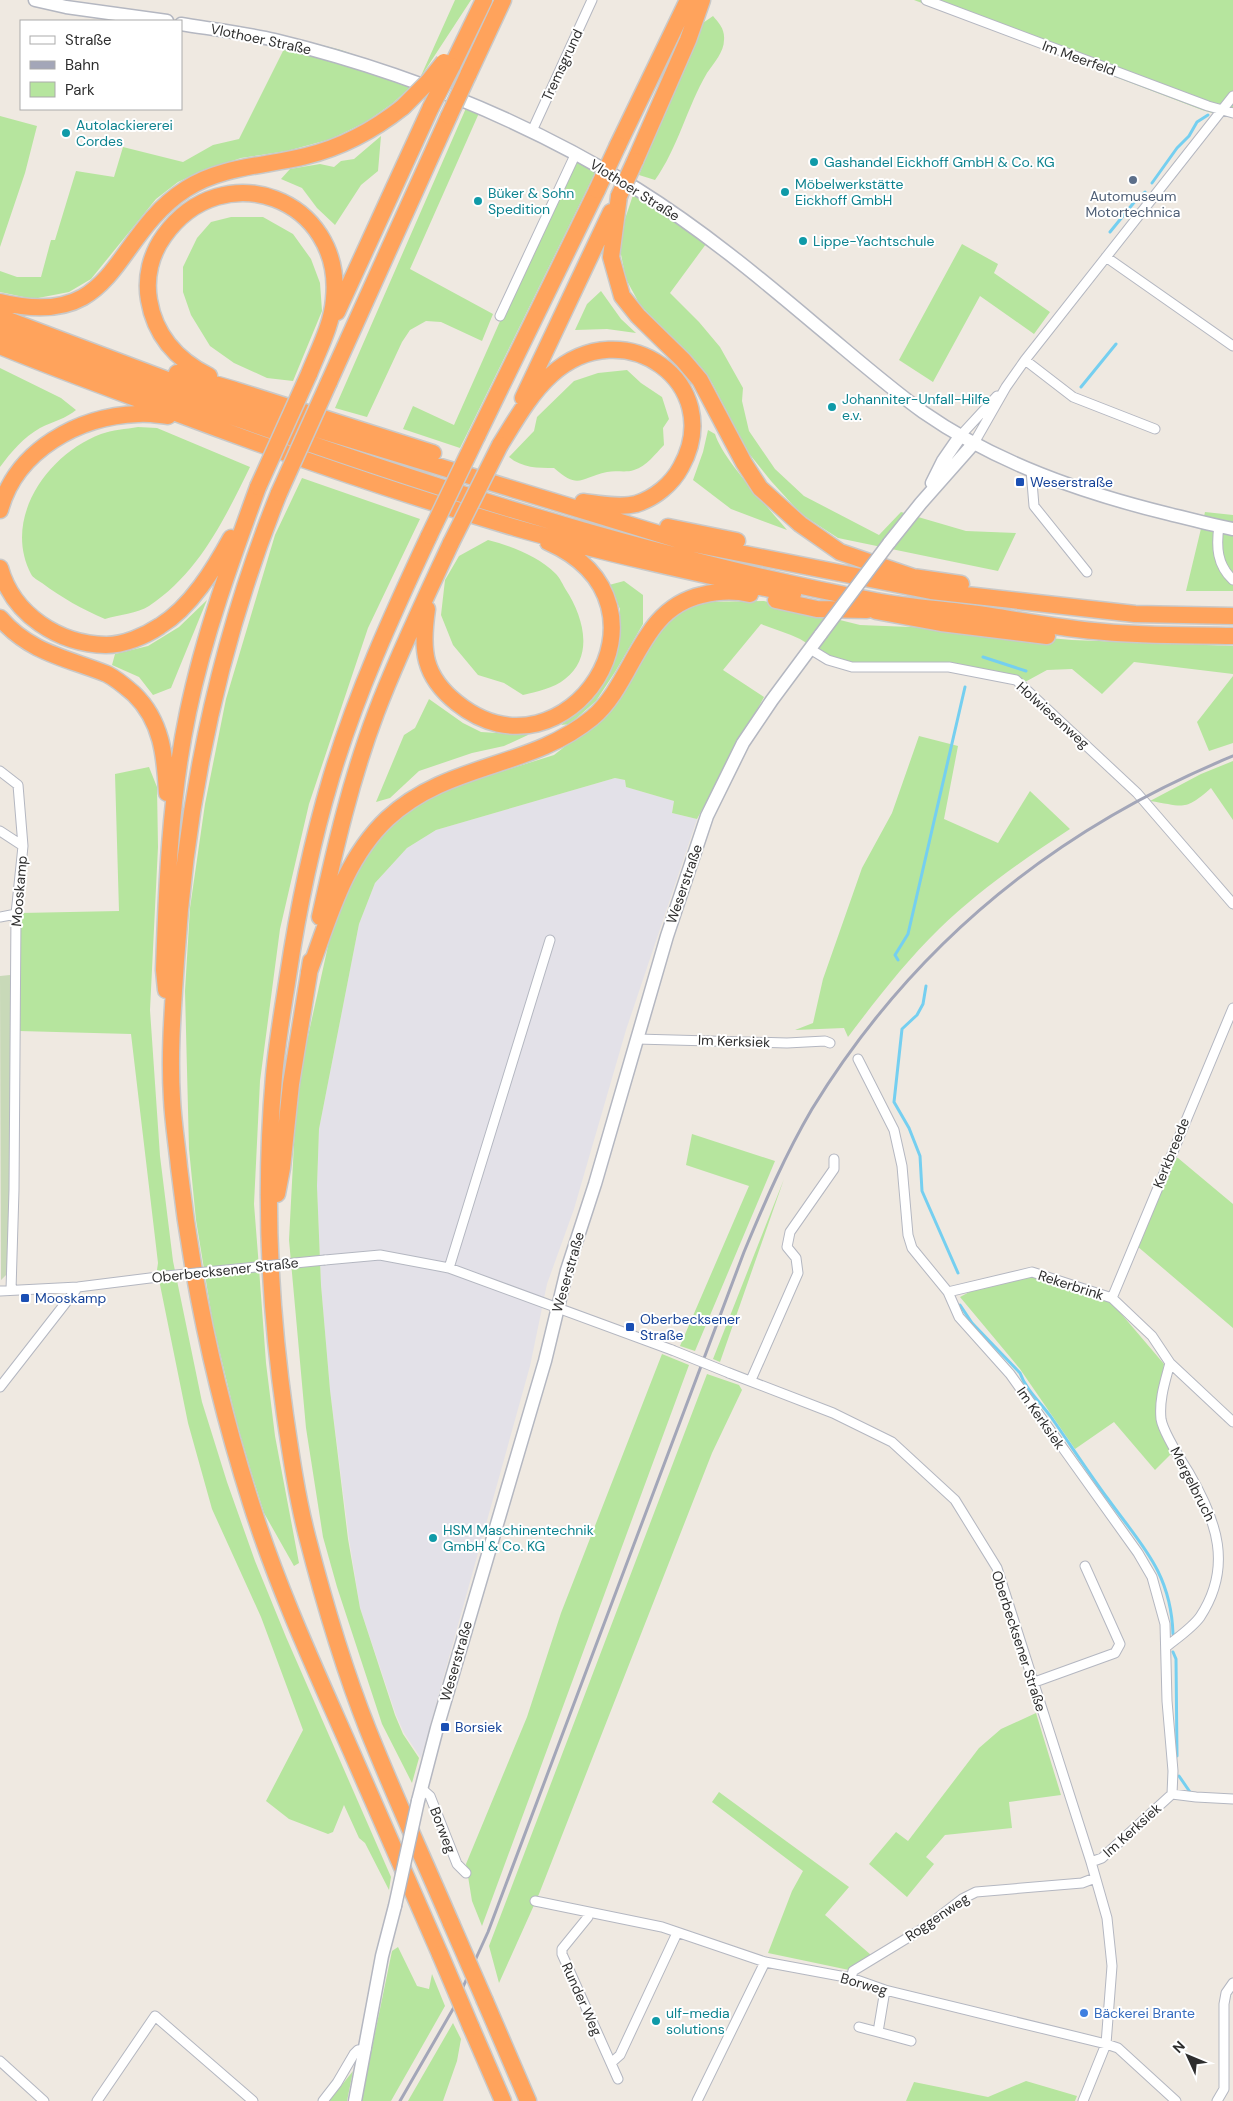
<svg xmlns="http://www.w3.org/2000/svg" width="1233" height="2101" viewBox="0 0 1233 2101" font-family="'DM Sans',sans-serif">
<rect width="100%" height="100%" fill="#efe9e1"/>
<path fill="#e3e1e8" d="M615,778l10,2 1,7 48,14 -2,12 25,6 -71,211 -52,179 -27,75 -17,82 -109,392 -17,-25 -8,-18 -36,-107 -11,-69 -19,-149 -9,-105 -4,-99 2,-57 40,-205 16,-41 32,-35 29,-18z"/>
<path fill="#b6e59e" d="M455,0h16l-51,78 -27,25 -27,19 -35,17 -44,12 -46,7 -39,13 -24,11 -22,17 -65,80 -22,13 -36,7 -33,-7v-21l17,6h24l10,-37h4l21,-69 38,6 9,-30 60,15 30,-17 26,-6 51,-102 51,13 79,28z
M914,0h319v110l-7,7 -24,-7z
M713,16c6,7 12,13 11,24 0,12 -10,23 -17,33 -20,34 -29,75 -52,107l-16,-5 61,-150z
M470,99l13,5 -73,165 83,45 -11,27 -41,-19 -15,-1 -16,9 -8,12 -35,75 -32,-9z
M0,116l37,10 -12,47 -25,74z
M381,136l-3,35 -17,14 -26,40 -18,-17 -15,-20 -21,-9 9,-10 30,-5 14,3 7,-6 13,-2z
M580,152l19,13 -139,283 -57,-19 10,-23 41,19 47,-106z
M633,195l36,22 37,27 -36,49 29,29 21,25 23,41 -1,13 7,30 26,38 29,27 75,39 22,-23 65,19 50,2 -18,38 -160,-33 -37,-24 -30,-33 -24,-30 -35,-68 -17,-23 -55,-55 -14,-26 -8,-39z
M231,217h32l30,17 18,25 9,24 2,28 -29,70 -26,-3 -33,-15 -24,-17 -19,-31 -8,-23v-25l14,-29 14,-16z
M962,244l36,20 -4,9 56,39 -16,22 -54,-38 -47,86 -34,-22z
M601,291l20,28 15,14 -29,-4 -32,1 12,-26z
M0,368l61,30 15,12c-9,8 -24,12 -36,18 -16,9 -29,24 -40,39z
M627,370l14,13 21,14 7,22 -6,9 1,17c-9,9 -17,21 -30,25 -8,3 -18,0 -27,2 -27,6 -28,18 -53,-4 -16,0 -32,0 -45,-11l25,-26 3,-14 37,-36 24,-8z
M138,427l19,1 93,39c-25,51 -51,106 -101,139 -11,7 -31,9 -44,13 -23,-10 -43,-21 -63,-36 -4,-3 -9,-5 -11,-9 -29,-56 17,-120 70,-140 11,-4 25,-5 37,-7z
M708,430l7,4c8,26 53,73 72,96l-56,-21 -38,-29 10,-28z
M302,478l118,41 -52,109 -59,176 -29,125 -20,152 -6,123 4,51 8,108 9,73 24,127 -5,3 -30,-53 -12,-38 -15,-51 -24,-100 -17,-104 -7,-71 -4,-158 5,-83 15,-104 21,-105 49,-164z
M1205,512l28,3v76h-47z
M488,540c24,6 50,16 68,34 4,4 7,11 10,16 17,26 29,66 -1,89 -11,9 -29,13 -42,16l-19,-12 -26,-8 -25,-30 -12,-30 4,-35 14,-24z
M624,581l19,14v29l-28,48 -19,29 -26,23 -9,1 29,-24 16,-23 14,-41v-28l-11,-24z
M207,600l-36,88 -18,7 -14,-18 -27,-12 3,-11 33,-8 31,-19z
M764,601l96,24 75,3 137,12 161,6v28l-99,-12 -32,32 -30,-25 -25,1 -22,12c-60,-26 -130,-7 -192,-23 -12,-3 -22,-14 -33,-20 -12,-6 -26,-10 -39,-15l-38,46 41,27 -67,122 -25,-6 2,-12 -48,-14 -1,-7 -10,-2 -179,52 -29,18 -32,35 -16,41 -40,205 -2,57 4,99 9,105 18,149 12,69 35,107 8,19 16,24 -7,25 -30,-59 -45,-137 -14,-50 -17,-109 -17,-188 8,-154 39,-176 24,-52 30,-32 43,-33 121,-38 41,-32 54,-80 21,-25 27,-16z
M1233,676v67l-24,8 -12,-29z
M429,699l34,24 18,9 47,3 -24,11 -32,7 -53,18 -29,27 -14,4 28,-67 11,-7z
M919,736l39,10 -14,73 54,24 32,-52 40,38c-46,30 -92,62 -131,100 -33,32 -63,71 -91,108l-4,-9 -49,2 18,-7 10,-44 39,-111 30,-55z
M1233,761v59l-22,-32c-27,24 -27,18 -61,13l51,-27z
M149,767l8,20 1,60 -8,163 10,146 13,105 29,141 25,80 28,79 31,76 105,240 -2,13 -24,-47 -6,-5 -15,-33 -11,27 -5,2 -39,-15 -23,-18 37,-71 -42,-113 -49,-108 -24,-86 -31,-153 1,-7 -27,-229 -112,-3 2,-118 98,-2 -4,-137z
M692,1134l83,27 -80,190 -15,-5 69,-160 -63,-21z
M1174,1157l4,1 55,46v124l-96,-82z
M784,1179l-64,183 -7,-3z
M1032,1274l80,29 52,61 -7,53 16,35 -18,18 -41,-48 -39,27 -55,-80 -60,-72 30,-16z
M662,1354l27,11 -207,561 -10,-25 -6,-37 61,-147 34,-104z
M707,1374l32,11 3,5 -30,63 -173,441 -40,89 -10,-37z
M1036,1713l25,82 -52,7 3,26 -67,7 -19,22 8,7 -27,33 -38,-33 27,-32 12,9 71,-93 22,-19z
M719,1792l130,95 -24,28 46,40 -22,15 -81,-17 24,-62 11,-20 -91,-69z
M398,1947l19,39 12,3 3,-15 13,32 -54,95h-30l31,-150z
M453,2023l8,16 -4,22 -13,37 -1,3h-35z
M353,2071l-6,30h-18z
M1026,2081l51,15 -2,5h-169l8,-19 74,15z"/>
<path fill="#c8d9b8" d="M20,974l-4,299 -9,1 -6,6 -1,-304z"/>
<g fill="none" stroke-linecap="round" stroke-linejoin="round">
<path stroke="#75cff0" stroke-width="3" d="M1233,104v-1
M1152,183l25,-35 12,-12 8,-14 11,-7
M1110,232l26,-32 9,-8
M1081,387l35,-43
M983,657l43,14
M898,960l-3,-5 13,-21 57,-247
M926,986l-3,18 -6,11 -15,14 -8,73 15,26 11,28 2,35 36,82
M960,1305l12,18 48,50c6,17 21,30 31,44 19,27 37,55 57,82 33,46 63,73 65,135
M1173,1652l3,7 1,97
M1179,1776l11,16"/>
<defs>
<path id="street" d="M926,0l282,106 25,7
M532,131l60,-131
M1106,257l127,89
M500,316l76,-163
M1025,360l48,37 82,32
M961,435l36,-39
M974,443l32,-56 19,-27 208,-264
M1031,470l3,36 53,66
M1219,526c-3,21 -2,39 14,54
M810,649l18,11 24,7h97l67,13 121,113 96,111
M0,771l18,14 5,61 -7,68 -2,276 -3,100
M0,831l23,15
M0,917l16,-3
M637,1039l150,4 38,-2 5,2
M858,1059l36,71 8,36 6,69 4,13 36,44 11,25 51,57 128,179 14,24 13,47 2,77 6,70 -1,23
M325,1260l55,-5 69,13 223,82
M449,1268l101,-328
M0,1291l78,-4 88,-11
M948,1292l84,-20 80,26 40,38 18,27 63,59
M1112,1298l121,-290
M729,1373l104,40 59,29 63,58 42,68 94,294 16,56 5,48 -6,78 -23,57
M751,1380l47,-107 -2,-15 -9,-11 3,-15 44,-63v-10
M0,1387l78,-100
M1166,1647c11,-9 26,-19 34,-30 33,-50 17,-96 -11,-144 -7,-11 -26,-42 -28,-54 -2,-20 4,-37 9,-56
M1032,1683l83,-30 5,-9 -35,-78
M421,1788l9,8 27,68 9,9
M1091,1862l11,-4 70,-64 24,3 37,2
M535,1901l127,26 103,35 86,16 34,12 221,54 12,4 58,53
M588,1912v5l-26,32v5l56,125
M851,1978l2,-7 74,-45 35,-27 14,-7 106,-9 13,-5
M859,2027l19,5 7,-42
M878,2032l33,9
M0,2061l44,40
M611,2063l9,-8 57,-122
M97,2101l58,-85 98,85
M323,2101l14,-18 17,-29 4,-4 8,-1
M697,2101l68,-139
M1217,2101l7,-12v-85l2,-11 7,-10"/>
<path id="secondary" d="M35,0l31,7 101,14
M181,24c31,5 63,9 94,16 128,31 250,80 362,149 64,40 122,88 180,137 35,29 69,59 106,86 73,51 160,81 246,102 21,5 42,11 64,15
M932,483l11,-22 18,-26
M889,543l32,-40 53,-60
M418,1801l19,-73 108,-367 22,-91 28,-86 72,-248 40,-120 36,-73 29,-43 49,-66
M355,2101l27,-145 13,-50"/>
<path id="highway" d="M452,66l32,-66
M468,75l35,-75
M618,145l70,-145
M635,161l53,-121 14,-40
M619,196l-8,61 11,39 16,20 45,44 17,20 44,83 16,25 40,36 40,28 73,25
M0,302c119,29 110,-64 186,-113 35,-23 80,-23 120,-33 37,-9 68,-26 97,-49
M337,312l94,-205
M0,317l215,81 474,145 242,48 204,23 98,2
M0,333c287,104 575,211 876,268 38,7 77,9 115,15 38,6 75,13 114,16 42,4 85,3 128,4
M0,346c58,24 117,45 176,67 112,42 225,81 340,115 91,26 185,46 277,66
M177,373l58,17 198,63
M209,376c-32,-16 -54,-40 -60,-76 -4,-23 2,-46 15,-64 59,-83 180,-37 170,63 -2,26 -16,52 -25,75
M329,382l120,-266
M523,398l88,-186
M477,436l120,-246
M500,445c15,-24 30,-51 51,-70 73,-66 176,9 130,92 -9,17 -26,31 -45,37 -16,4 -37,0 -53,-2
M279,493c-60,149 -93,308 -103,468 -3,46 -7,92 -4,138 1,23 5,46 7,68 13,115 37,226 72,336 25,80 60,157 94,234 32,72 63,145 95,217
M0,510c16,-60 79,-94 138,-96 10,-1 20,1 30,2
M668,527l69,14
M429,536c-37,79 -73,158 -98,242 -19,64 -33,131 -43,198 -5,33 -11,66 -14,100 -10,113 -5,227 11,339 6,41 12,82 22,121 17,66 36,131 61,194 26,65 55,128 83,193
M0,568c13,47 59,76 106,77 18,0 39,-9 54,-19 31,-19 54,-57 71,-88
M906,576l55,8
M776,600l41,9 50,1
M427,609c-6,41 -4,67 30,94 109,87 233,-98 91,-161
M876,611l65,12 106,13
M0,618c30,35 67,40 107,56 10,5 19,13 27,20 28,27 31,62 33,99
M320,917c15,-69 31,-138 56,-204 22,-58 49,-114 75,-170
M309,972c20,-54 35,-112 78,-153 61,-57 143,-50 205,-101 43,-36 47,-109 110,-123 16,-4 32,-5 48,-1
M166,990l-2,-20c3,-87 6,-172 24,-258 16,-77 43,-151 70,-225
M277,1194l5,-26 9,-84 20,-123
M485,2001l43,100
M471,2027l32,74"/>
</defs>
<use href="#street" stroke="#b4b7c1" stroke-width="11"/>
<use href="#secondary" stroke="#b4b7c1" stroke-width="15"/>
<use href="#highway" stroke="#c9c9c9" stroke-width="19"/>
<use href="#street" stroke="#fff" stroke-width="9"/>
<use href="#secondary" stroke="#fff" stroke-width="12"/>
<use href="#highway" stroke="#ffa35c" stroke-width="16"/>
<path stroke="#a3a6b8" stroke-width="3" d="M400,2101l53,-92 35,-77 256,-680c20,-48 41,-97 68,-143 101,-165 243,-280 421,-353"/>
<defs>
<path id="street-bridge" d="M166,1276l159,-16
M672,1350l57,23"/>
<path id="secondary-bridge" d="M821,634l68,-91
M395,1906l23,-105"/>
<path id="highway-bridge" d="M403,107l25,-25 16,-20
M431,107l21,-41
M449,116l19,-41
M597,190l21,-45
M619,196l16,-35
M258,487l51,-113
M279,493l50,-111
M429,536l48,-100
M451,543l49,-98
M451,1923l34,78
M440,1954l31,73"/>
</defs>
<use href="#street-bridge" stroke="#b4b7c1" stroke-width="11" stroke-linecap="butt"/>
<use href="#secondary-bridge" stroke="#b4b7c1" stroke-width="15" stroke-linecap="butt"/>
<use href="#highway-bridge" stroke="#c9c9c9" stroke-width="19" stroke-linecap="butt"/>
<use href="#street-bridge" stroke="#fff" stroke-width="9"/>
<use href="#secondary-bridge" stroke="#fff" stroke-width="12"/>
<use href="#highway-bridge" stroke="#ffa35c" stroke-width="16"/>
</g>
<g fill="#0f9aa8" stroke="#fff" stroke-width="2">
<circle cx="66" cy="133" r="5"/>
<circle cx="814" cy="162" r="5"/>
<circle cx="785" cy="192" r="5"/>
<circle cx="478" cy="201" r="5"/>
<circle cx="803" cy="241" r="5"/>
<circle cx="832" cy="407" r="5"/>
<circle cx="433" cy="1538" r="5"/>
<circle cx="656" cy="2021" r="5"/>
</g>
<circle fill="#5c6f8a" stroke="#fff" stroke-width="2" cx="1133" cy="180" r="5"/>
<g fill="#1a4fb4" stroke="#fff" stroke-width="2">
<rect x="1015" y="477" width="10" height="10" rx="2.5"/>
<rect x="20" y="1293" width="10" height="10" rx="2.5"/>
<rect x="625" y="1322" width="10" height="10" rx="2.5"/>
<rect x="440" y="1722" width="10" height="10" rx="2.5"/>
</g>
<circle fill="#3f7fe0" stroke="#fff" stroke-width="2" cx="1084" cy="2013" r="5"/>
<g text-anchor="middle" stroke-width="4" stroke-linejoin="round" paint-order="stroke">
<g font-size="14" fill="#2e2e2e" stroke="#fff">
<text transform="translate(261 39) rotate(12)" y="5">Vlothoer Straße</text>
<text transform="translate(1079 58) rotate(20)" y="5">Im Meerfeld</text>
<text transform="translate(562 65) rotate(-65)" y="5">Tremsgrund</text>
<text transform="translate(635 190) rotate(32)" y="5">Vlothoer Straße</text>
<text transform="translate(1053 715) rotate(42)" y="5">Holwiesenweg</text>
<text transform="translate(684 884) rotate(-71)" y="5">Weserstraße</text>
<text transform="translate(19 891) rotate(-85)" y="5">Mooskamp</text>
<text transform="translate(734 1041) rotate(2)" y="5">Im Kerksiek</text>
<text transform="translate(1171 1153) rotate(-68)" y="5">Kerkbreede</text>
<text transform="translate(225 1270) rotate(-6)" y="5">Oberbecksener Straße</text>
<text transform="translate(568 1272) rotate(-74)" y="5">Weserstraße</text>
<text transform="translate(1071 1285) rotate(18)" y="5">Rekerbrink</text>
<text transform="translate(1041 1418) rotate(55)" y="5">Im Kerksiek</text>
<text transform="translate(1193 1484) rotate(63)" y="5">Mergelbruch</text>
<text transform="translate(1019 1641) rotate(72)" y="5">Oberbecksener Straße</text>
<text transform="translate(456 1661) rotate(-74)" y="5">Weserstraße</text>
<text transform="translate(443 1830) rotate(69)" y="5">Borweg</text>
<text transform="translate(1132 1830) rotate(-42)" y="5">Im Kerksiek</text>
<text transform="translate(937 1917) rotate(-34)" y="5">Roggenweg</text>
<text transform="translate(864 1984) rotate(16)" y="5">Borweg</text>
<text transform="translate(582 1999) rotate(66)" y="5">Runder Weg</text>
</g>
<g font-size="14" fill="#0d838f" stroke="#fff" text-anchor="start">
<text x="76" y="130">Autolackiererei<tspan x="76" dy="16">Cordes</tspan></text>
<text x="824" y="167">Gashandel Eickhoff GmbH &amp; Co. KG</text>
<text x="795" y="189">Möbelwerkstätte<tspan x="795" dy="16">Eickhoff GmbH</tspan></text>
<text x="488" y="198">Büker &amp; Sohn<tspan x="488" dy="16">Spedition</tspan></text>
<text x="813" y="246">Lippe-Yachtschule</text>
<text x="842" y="404">Johanniter-Unfall-Hilfe<tspan x="842" dy="16">e.v.</tspan></text>
<text x="443" y="1535">HSM Maschinentechnik<tspan x="443" dy="16">GmbH &amp; Co. KG</tspan></text>
<text x="666" y="2018">ulf-media<tspan x="666" dy="16">solutions</tspan></text>
</g>
<g font-size="14" fill="#4e5e75" stroke="#fff">
<text x="1133" y="201">Automuseum<tspan x="1133" dy="16">Motortechnica</tspan></text>
</g>
<g font-size="14" fill="#164399" stroke="#fff" text-anchor="start">
<text x="1030" y="487">Weserstraße</text>
<text x="35" y="1303">Mooskamp</text>
<text x="640" y="1324">Oberbecksener<tspan x="640" dy="16">Straße</tspan></text>
<text x="455" y="1732">Borsiek</text>
</g>
<g font-size="14" fill="#366cbe" stroke="#fff" text-anchor="start">
<text x="1094" y="2018">Bäckerei Brante</text>
</g>
</g>
<rect x="20" y="20" width="162" height="90" fill="#ffffff" stroke="#ababab"/>
<rect x="30" y="36" width="25" height="8" fill="#ffffff" stroke="#ababab"/>
<text x="65" y="45" font-size="15" fill="#2e2e2e">Straße</text>
<rect x="30" y="61" width="25" height="8" fill="#a3a6b8" stroke="#ababab"/>
<text x="65" y="70" font-size="15" fill="#2e2e2e">Bahn</text>
<rect x="30" y="82" width="25" height="15" fill="#b6e59e" stroke="#ababab"/>
<text x="65" y="95" font-size="15" fill="#2e2e2e">Park</text>
<g transform="translate(1188 2056) rotate(314)" stroke="#ffffff" stroke-width="4" paint-order="stroke">
<path d="M0-4L9 19L0 12L-9 19Z" fill="#2e2e2e"/>
<text y="-8" font-size="14" font-weight="bold" text-anchor="middle" fill="#2e2e2e">N</text>
</g>
</svg>
